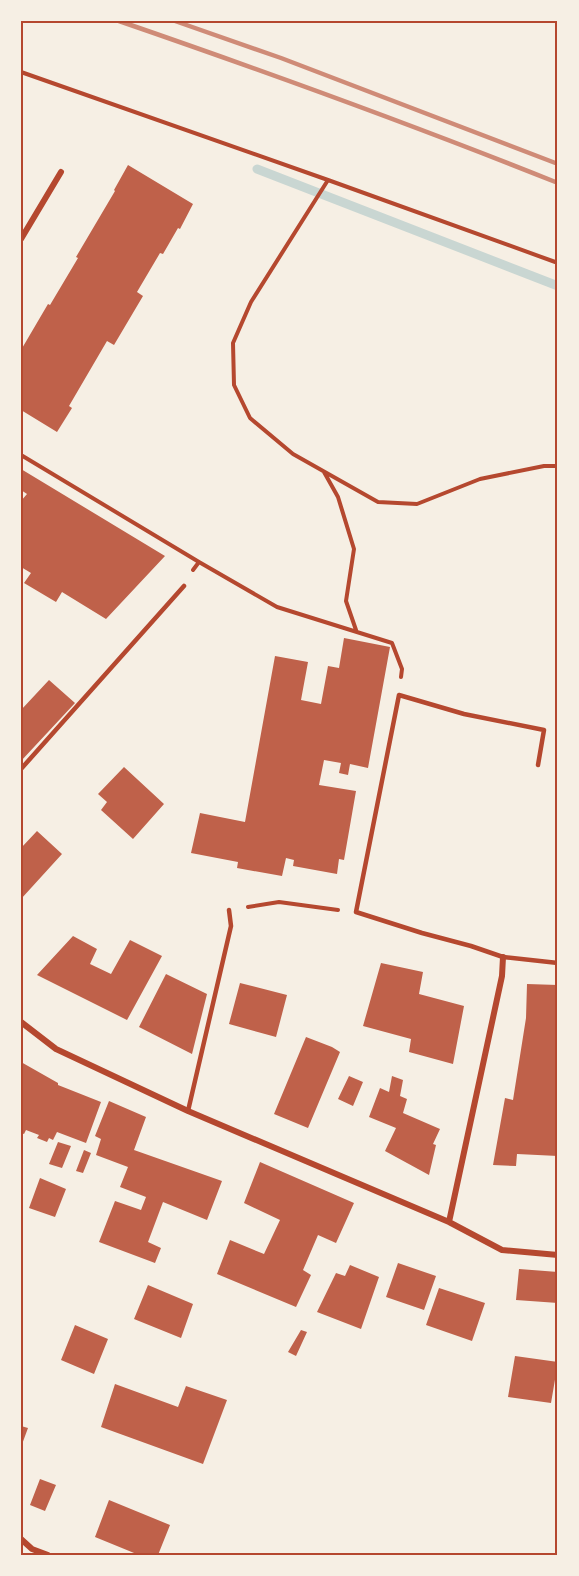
<svg xmlns="http://www.w3.org/2000/svg" width="579" height="1576" viewBox="0 0 579 1576" font-family="'Work Sans',sans-serif">
<rect width="100%" height="100%" fill="#f6efe4"/>
<g fill="none" stroke-linecap="round" stroke-linejoin="round">
<path stroke="#c9d6d2" stroke-width="9" d="M257,169l301,117"/>
</g>
<path fill="#bf614a" d="M128,165l65,39 -13,25 -2,-1 -15,26 -3,-1 -23,39 6,4 -29,49 -7,-4 -38,65 3,2 -15,24 -36,-22v-60l27,-46 2,1 28,-47 -2,-1 39,-66 -1,-1z
M21,469l144,87 -59,63 -44,-27 -6,10 -32,-19 7,-10 -10,-6v-66l6,-7 -6,-4z
M344,638l46,9 -22,121 -18,-4 -2,11 -9,-2 2,-10 -17,-3 -5,25 37,6 -12,69 -5,-1 -2,15 -44,-8 1,-6 -8,-2 -4,18 -45,-8 1,-6 -47,-9 9,-40 45,9 30,-166 33,6 -7,38 20,4 7,-38 11,2z
M49,680l26,23 -54,58v-51z
M124,767l40,37 -31,35 -32,-29 6,-8 -9,-8z
M37,831l25,23 -41,45v-51z
M73,936l24,13 -7,15 21,10 19,-34 32,16 -35,64 -90,-45z
M381,963l42,9 -4,22 45,12 -11,58 -44,-12 2,-13 -48,-13z
M166,974l41,20 -15,60 -53,-27z
M240,983l47,12 -11,42 -47,-13z
M527,984l31,1v171l-41,-2 -1,12 -23,-1 12,-67 8,2 13,-82z
M306,1037l26,10 8,5 -32,76 -34,-14z
M21,1062l37,21v2l43,17 -15,41 -29,-11 -4,8 -4,-2 -2,4 -10,-4 2,-3 -13,-5 -2,4 -3,-1z
M349,1076l14,6 -10,24 -15,-7z
M392,1076l11,4 -3,16 7,3 -4,14 37,16 -7,15 3,1 -7,30 -44,-24 11,-23 -27,-11 11,-29 9,4z
M109,1101l37,16 -12,33 88,31 -15,39 -44,-18 -15,40 13,6 -6,15 -56,-21 16,-41 26,9 5,-13 -26,-10 8,-20 -32,-12 5,-16 -6,-3z
M58,1142l13,4 -9,22 -13,-4z
M84,1150l7,3 -8,20 -7,-2z
M260,1162l94,41 -18,40 -18,-8 -15,35 8,5 -15,32 -79,-33 13,-34 34,14 16,-34 -36,-17z
M40,1178l26,11 -11,28 -26,-9z
M398,1263l38,13 -12,34 -38,-13z
M350,1265l29,12 -18,52 -44,-17 19,-39 9,3z
M519,1269l39,3v31l-42,-3z
M148,1285l45,19 -12,34 -47,-19z
M439,1288l46,15 -13,38 -46,-16z
M75,1325l33,14 -14,35 -33,-14z
M301,1330l6,2 -11,24 -8,-4z
M515,1356l43,6 -7,41 -43,-6z
M115,1384l63,23 8,-21 41,14 -24,64 -102,-37z
M21,1426l7,2 -7,19z
M40,1479l16,6 -11,26 -15,-6z
M109,1500l61,25 -12,30h-19l-44,-18z"/>
<g fill="none" stroke-linecap="round" stroke-linejoin="round">
<path stroke="#b5482f" stroke-width="4" d="M21,72l307,108 230,83
M328,180l-77,122 -18,41 1,42 16,33 43,36 85,48 39,2 63,-25 64,-13h14
M21,455l178,107
M324,472l14,25 16,52 -8,52 10,29
M193,570l6,-8 78,45 115,36 10,26 -1,8
M248,907l31,-5 59,8"/>
<path stroke="#b5482f" stroke-width="4.5" d="M538,765l6,-35 -80,-16 -65,-19 -43,217 66,21 49,13 32,11 55,6
M21,769l163,-183
M188,1111l43,-185 -2,-16"/>
<path stroke="#b5482f" stroke-width="6" d="M21,239l40,-67
M21,1022l35,27 132,62 261,111 53,28 56,5
M449,1222l53,-246 1,-19
M21,1539l11,10 16,6"/>
<path stroke="#cf8b77" stroke-width="4.5" d="M119,21c148,51 294,104 439,162
M175,21l106,37 277,106"/>
</g>
<rect width="579" height="1576" fill="none" stroke="#f6efe4" stroke-width="45"/>
<rect x="22" y="22" width="534" height="1532" fill="none" stroke="#b5482f" stroke-width="2"/>
</svg>
